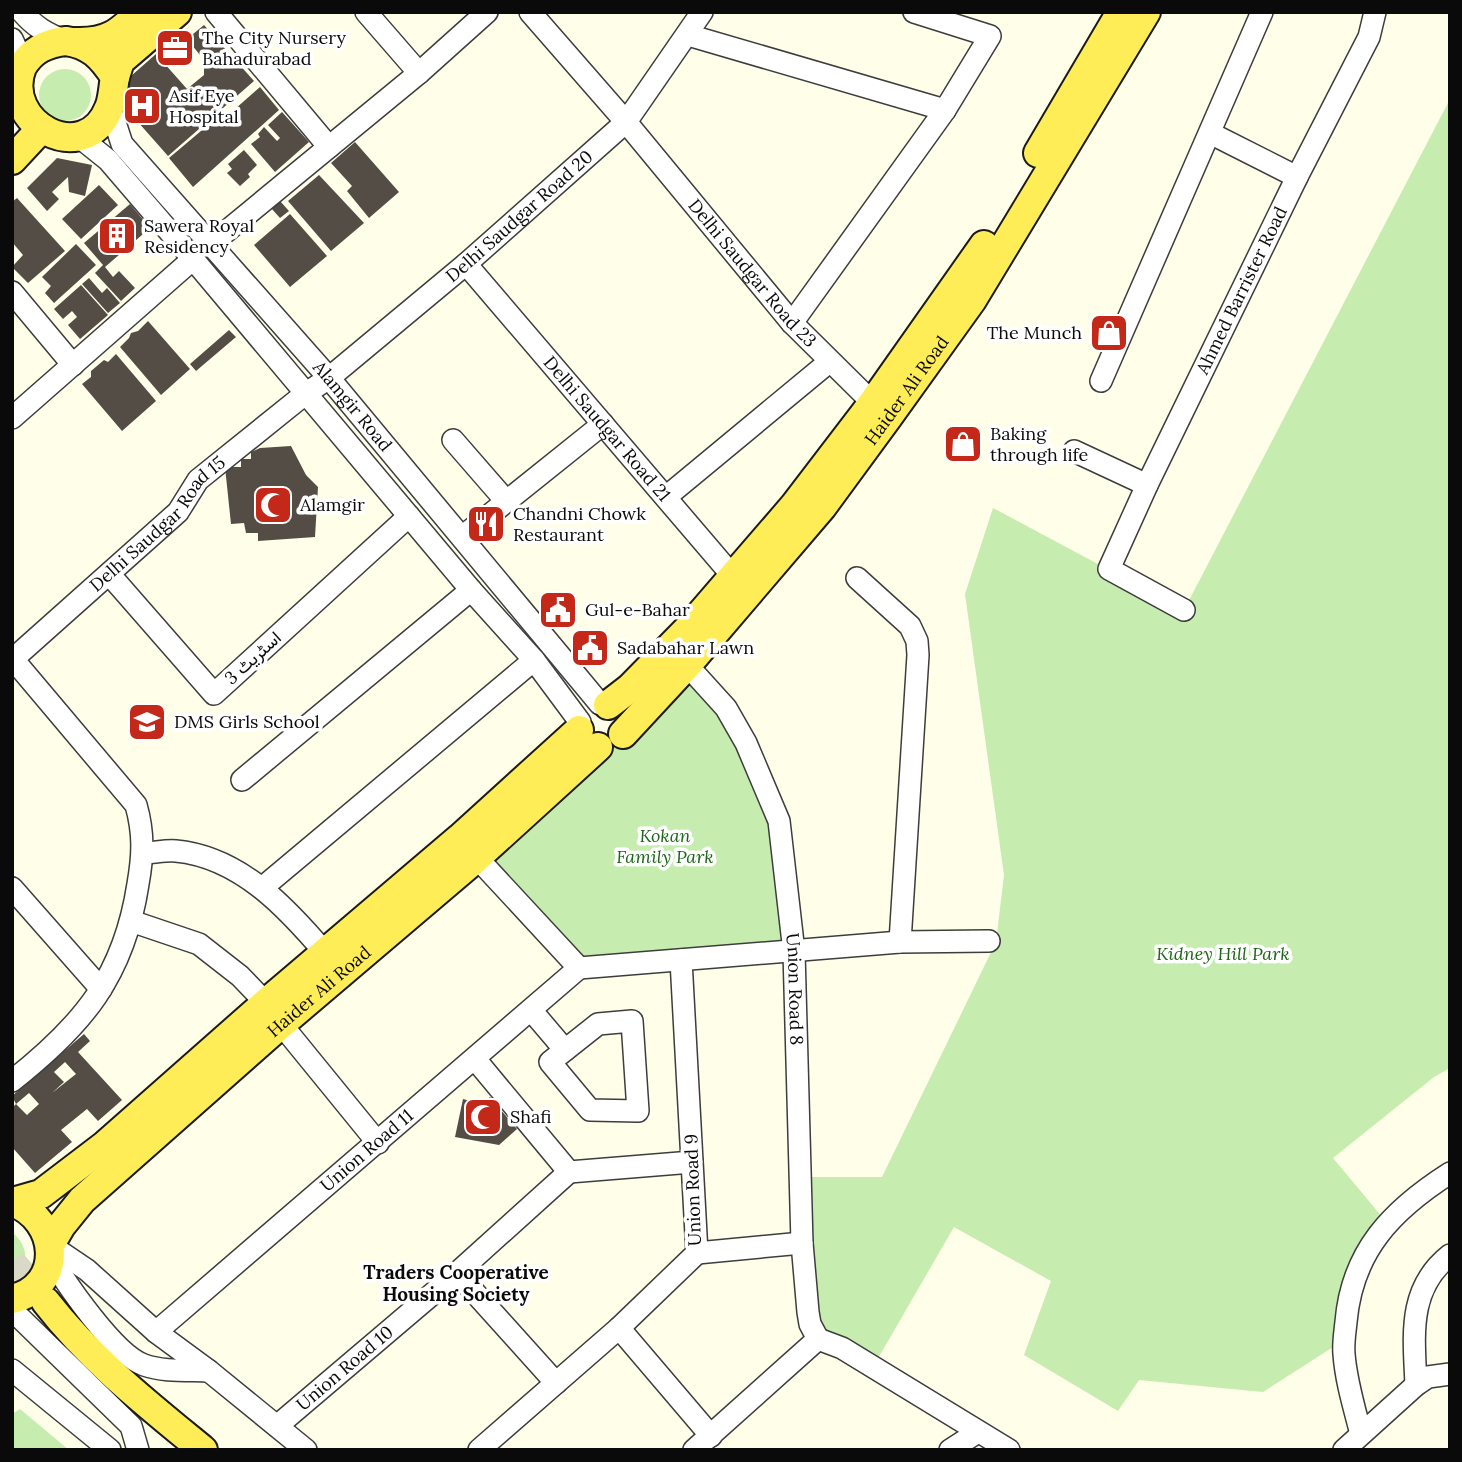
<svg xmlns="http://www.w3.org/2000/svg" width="1462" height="1462" viewBox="0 0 1462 1462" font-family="Lora,Vazirmatn,serif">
<rect width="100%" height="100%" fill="#fffee8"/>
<path fill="#c6ecaf" d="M39 95a26 26 0 1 1 52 0a26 26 0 1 1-52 0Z
M1450,99v969l-16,9 -101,81 55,66 -37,61 -7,55 -81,52 -124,-12 -21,31 -94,-56 27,-74 -97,-54 -81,140 -55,-28 -18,-162h82l114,-235 8,-67 -39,-281 28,-86 191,102z
M687,665l39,43 53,113 15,131 -215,16 -104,-109 169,-149z
M12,1232c18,15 18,36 0,51z
M20,1409l49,41h-57v-36z"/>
<path fill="#544d46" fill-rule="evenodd" d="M204,25l50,56 -86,75 -46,-52 9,-28 25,-22 31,35 17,-14v-15l-17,-21z
M260,87l19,23 -86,77 -24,-29 45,-38 4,4z
M282,112l27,30 -34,30 -24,-28 9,-7 -2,-3 6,-7 13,14 3,-3 -12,-13z
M355,142l44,50 -30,26 -22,-27 5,-5 -21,-23z
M244,150l13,15 -9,9 2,3 -10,9 -13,-13 5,-4 -4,-5z
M57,158l35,7 -7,31 -16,-4 -1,-15 -16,15 7,7 -12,12 -20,-23z
M319,175l45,48 -33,28 -43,-50z
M99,185l19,20 -37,34 -19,-20z
M17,198l48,53 -37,32 -16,-16 11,-12 -11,-13v-40z
M280,201l9,10 -9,7 -9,-10z
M130,204l20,24 -45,39 8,10 6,-6 16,17 -14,13 -26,-28 8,-8 -19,-22z
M290,214l37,42 -37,31 -36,-42z
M76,244l20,21 -42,38 -9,-10 6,-7 -9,-9z
M89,278l13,15 5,-5 13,15 -12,10 -26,-29z
M81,285l27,30 -28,24 -12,-14 9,-8 -5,-6 -9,8 -9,-10z
M148,321l42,48 -29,26 -41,-48 9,-9 2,-5 7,-2z
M229,330l7,7 -40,34 -6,-7z
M116,354l40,47 -34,30 -40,-47 9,-7v-6l13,-11 4,2z
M291,446l15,29 12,12 -3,50 -57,4v-8h-12l-2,-10 -13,1 -6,-57h16v-8h10v-7l9,-4z
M84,1034l6,7 -12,11 44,48 -24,21 -11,-12 -26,21 11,12 -37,31 -23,-26v-39l4,-4 -4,-8zM65,1062l11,12 -24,19 12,-11 -10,-10zM29,1093l10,11 -12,11 -11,-11z
M490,1097l27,32 -18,16 -44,-8 8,-38 18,5z"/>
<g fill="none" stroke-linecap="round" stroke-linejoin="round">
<path stroke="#dad9c7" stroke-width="28" stroke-dasharray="28 14" stroke-linecap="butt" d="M12,1262l34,40"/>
<defs>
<g id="minor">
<path d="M22,12c13,15 25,22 44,29"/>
<path d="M216,12l113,135"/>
<path d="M366,12l53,61"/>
<path id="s1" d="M530,12l96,110 166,201 91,90"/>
<path d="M688,35l257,75"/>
<path d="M12,39l5,11 3,20"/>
<path id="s2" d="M110,107l12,37 207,234 271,326"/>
<path d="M1210,133l87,44"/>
<path d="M78,136l30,24 85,99 278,331 63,70 46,62"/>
<path d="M211,244l208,-171 68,-61"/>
<path id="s3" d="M466,264l276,323"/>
<path d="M12,292l61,73"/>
<path d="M792,323l153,-213 45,-74 -76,-24"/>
<path d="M1101,381l161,-369"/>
<path d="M12,418l181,-159"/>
<path d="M453,440l53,61"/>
<path d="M1074,451l73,34"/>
<path d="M666,497l163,-135"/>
<path d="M462,537l141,-113"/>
<path d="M110,575l104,119 195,-178"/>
<path d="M857,578l53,48 7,15 1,14 -18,287"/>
<path id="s4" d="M1184,610l-75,-41 38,-84 150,-308 72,-140 6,-25"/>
<path d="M12,658l124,147c8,28 7,51 2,79 -14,92 -55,141 -126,197"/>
<path id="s5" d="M12,660l166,-148 20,-32 107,-86 24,-16 137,-114 160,-142 76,-110"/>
<path id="s6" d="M687,665l39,43 20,35 33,78 15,131 8,291 6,69 2,12 8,15"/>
<path d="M242,780l229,-190"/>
<path d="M467,847l112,121"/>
<path d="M143,853c11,0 22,-3 33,-2 64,6 111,57 150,103"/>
<path d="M12,888l89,101"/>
<path d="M262,888l272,-228"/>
<path d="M131,921l68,23 41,32 26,27 15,21 97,119"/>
<path d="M579,968l321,-26 89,-1"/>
<path d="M531,1010l34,40"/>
<path d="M632,1021l6,90 -48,-1 -40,-48 48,-38z"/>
<path d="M475,1059l94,113 123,-10"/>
<path d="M50,1245l37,25 69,62 53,39 97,79"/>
<path d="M697,1253l105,-10"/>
<path d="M50,1256c16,28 65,99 94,109 20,7 44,5 65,6"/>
<path d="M457,1273l99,110"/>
<path d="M12,1310l119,116 7,24"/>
<path d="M619,1328l92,108"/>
<path id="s7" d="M156,1332l423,-364"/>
<path d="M818,1339l24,9 167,102"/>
<path d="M12,1370l98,80"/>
<path d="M1416,1385c-2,-49 -9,-96 34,-130"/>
<path id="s8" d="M277,1426l180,-153 112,-101"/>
<path d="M1361,1434c-7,-27 -15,-53 -17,-80 -1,-11 1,-22 2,-32 6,-71 46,-112 104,-149"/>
<path d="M479,1450l140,-122 78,-75 -16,-293"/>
<path d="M694,1450l124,-111"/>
<path d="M950,1450l28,-18"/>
<path d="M1344,1450l72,-65 12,-8 22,-3"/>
</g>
<g id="major">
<path d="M66,41c24,3 36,16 49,36 -2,10 -2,22 -6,31 -24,61 -109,16 -87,-41 10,-17 24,-24 44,-26z"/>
<path d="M76,42c32,1 43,-9 65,-30"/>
<path d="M115,77l5,-16 57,-49"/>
<path d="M1038,153l83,-141"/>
<path d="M12,160l27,-29"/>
<path d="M608,705l22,-17 57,-58 107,-124 78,-102 112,-159"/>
<path id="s9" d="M623,734l64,-69 135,-158 66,-90 84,-117 174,-288"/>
<path d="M12,1202c48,17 53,85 0,97"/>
<path d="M13,1202l28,-8 63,-48 162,-143 194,-165 119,-108"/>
<path id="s10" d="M50,1245l11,-19 21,-26 199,-176 194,-165 123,-112"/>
<path d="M46,1302c45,58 101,102 157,148"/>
</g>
</defs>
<use href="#minor" stroke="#3d3d3d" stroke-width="24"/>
<use href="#major" stroke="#1b1b1b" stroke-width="32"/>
<use href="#minor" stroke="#fff" stroke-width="21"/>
<use href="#major" stroke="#ffed58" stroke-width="28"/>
</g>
<defs>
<symbol id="office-square" viewBox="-11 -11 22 22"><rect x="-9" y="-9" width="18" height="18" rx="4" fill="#c32819" stroke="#fff"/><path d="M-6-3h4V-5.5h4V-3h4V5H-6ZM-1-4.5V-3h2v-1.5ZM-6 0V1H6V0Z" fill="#fff"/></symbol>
<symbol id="hospital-square" viewBox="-11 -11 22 22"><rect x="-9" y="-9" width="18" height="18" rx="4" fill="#c32819" stroke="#fff"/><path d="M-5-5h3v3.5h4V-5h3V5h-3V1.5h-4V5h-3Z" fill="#fff"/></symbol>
<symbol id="building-square" viewBox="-11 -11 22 22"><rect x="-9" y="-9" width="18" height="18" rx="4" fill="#c32819" stroke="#fff"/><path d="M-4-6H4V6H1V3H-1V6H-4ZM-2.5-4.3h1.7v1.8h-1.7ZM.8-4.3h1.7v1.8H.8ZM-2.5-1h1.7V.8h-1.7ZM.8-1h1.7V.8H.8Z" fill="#fff"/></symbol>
<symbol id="shop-square" viewBox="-11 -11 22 22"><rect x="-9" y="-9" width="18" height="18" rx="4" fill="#c32819" stroke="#fff"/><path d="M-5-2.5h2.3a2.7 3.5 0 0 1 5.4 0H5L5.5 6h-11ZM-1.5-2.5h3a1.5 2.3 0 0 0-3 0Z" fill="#fff"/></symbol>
<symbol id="mosque-square" viewBox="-11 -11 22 22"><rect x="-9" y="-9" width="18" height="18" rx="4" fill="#c32819" stroke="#fff"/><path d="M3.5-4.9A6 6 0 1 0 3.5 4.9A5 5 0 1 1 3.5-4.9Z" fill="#fff"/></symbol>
<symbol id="restaurant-square" viewBox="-11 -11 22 22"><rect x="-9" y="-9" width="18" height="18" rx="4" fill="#c32819" stroke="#fff"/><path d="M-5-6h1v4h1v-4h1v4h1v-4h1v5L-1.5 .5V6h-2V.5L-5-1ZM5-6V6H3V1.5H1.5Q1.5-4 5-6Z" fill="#fff"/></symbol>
<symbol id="civic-square" viewBox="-11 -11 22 22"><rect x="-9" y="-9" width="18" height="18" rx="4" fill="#c32819" stroke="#fff"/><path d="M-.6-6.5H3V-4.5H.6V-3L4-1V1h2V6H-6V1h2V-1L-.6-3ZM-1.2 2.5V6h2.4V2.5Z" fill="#fff"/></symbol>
<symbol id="school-square" viewBox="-11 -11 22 22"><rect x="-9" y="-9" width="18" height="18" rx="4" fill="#c32819" stroke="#fff"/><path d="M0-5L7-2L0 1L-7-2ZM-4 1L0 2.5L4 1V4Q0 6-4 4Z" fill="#fff"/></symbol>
</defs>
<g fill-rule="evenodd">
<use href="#office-square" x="153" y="26" width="44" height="44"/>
<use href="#hospital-square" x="120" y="84" width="44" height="44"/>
<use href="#building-square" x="95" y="214" width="44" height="44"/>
<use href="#shop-square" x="1087" y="311" width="44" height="44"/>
<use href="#shop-square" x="941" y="422" width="44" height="44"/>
<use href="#mosque-square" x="251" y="483" width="44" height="44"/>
<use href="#restaurant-square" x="464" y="502" width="44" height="44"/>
<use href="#civic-square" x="536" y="588" width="44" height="44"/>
<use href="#civic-square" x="568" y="626" width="44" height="44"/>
<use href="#school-square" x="125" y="700" width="44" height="44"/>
<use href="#mosque-square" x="461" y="1095" width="44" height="44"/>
</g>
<g text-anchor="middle" stroke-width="7" stroke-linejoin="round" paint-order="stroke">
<g font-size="18" fill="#0a0a0a" stroke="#fff" text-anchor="start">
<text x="202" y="44">The City Nursery<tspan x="202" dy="21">Bahadurabad</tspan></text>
<text x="169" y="102">Asif Eye<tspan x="169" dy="21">Hospital</tspan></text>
<text x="144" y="232">Sawera Royal<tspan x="144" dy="21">Residency</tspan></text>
<text x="1082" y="339" text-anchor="end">The Munch</text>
<text x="990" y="440">Baking<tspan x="990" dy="21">through life</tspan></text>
<text x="300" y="511">Alamgir</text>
<text x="513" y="520">Chandni Chowk<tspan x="513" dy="21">Restaurant</tspan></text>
<text x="585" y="616">Gul-e-Bahar</text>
<text x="617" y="654">Sadabahar Lawn</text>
<text x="174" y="728">DMS Girls School</text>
<text x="510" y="1123">Shafi</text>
</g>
<g font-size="18" fill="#0a0a0a" stroke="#fff">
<text dy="6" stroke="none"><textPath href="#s5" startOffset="676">Delhi Saudgar Road 20</textPath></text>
<text dy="6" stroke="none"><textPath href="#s1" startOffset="343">Delhi Saudgar Road 23</textPath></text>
<text dy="6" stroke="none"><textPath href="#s4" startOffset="394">Ahmed Barrister Road</textPath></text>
<text dy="6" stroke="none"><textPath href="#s9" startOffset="446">Haider Ali Road</textPath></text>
<text dy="6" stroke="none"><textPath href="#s2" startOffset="388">Alamgir Road</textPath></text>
<text dy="6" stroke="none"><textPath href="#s3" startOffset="217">Delhi Saudgar Road 21</textPath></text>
<text dy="6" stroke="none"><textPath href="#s5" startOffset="200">Delhi Saudgar Road 15</textPath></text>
<text transform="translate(253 658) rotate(-42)" y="6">اسٹریٹ 3</text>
<text dy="6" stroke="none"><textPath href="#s6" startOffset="352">Union Road 8</textPath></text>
<text dy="6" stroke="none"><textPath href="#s10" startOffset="371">Haider Ali Road</textPath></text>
<text dy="6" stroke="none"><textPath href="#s7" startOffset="278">Union Road 11</textPath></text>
<text transform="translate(693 1190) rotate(-92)" y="6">Union Road 9</text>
<text dy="6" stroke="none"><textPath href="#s8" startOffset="89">Union Road 10</textPath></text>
</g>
<g font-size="18" font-style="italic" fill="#1d6617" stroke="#fff">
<text x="665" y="842">Kokan<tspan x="665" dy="21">Family Park</tspan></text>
<text x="1223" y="960">Kidney Hill Park</text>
</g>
<g font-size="19" font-weight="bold" fill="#0a0a0a" stroke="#fff">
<text x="456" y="1279">Traders Cooperative<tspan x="456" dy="22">Housing Society</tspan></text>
</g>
</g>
<rect width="1462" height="1462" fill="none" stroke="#0a0a0a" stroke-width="28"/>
</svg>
